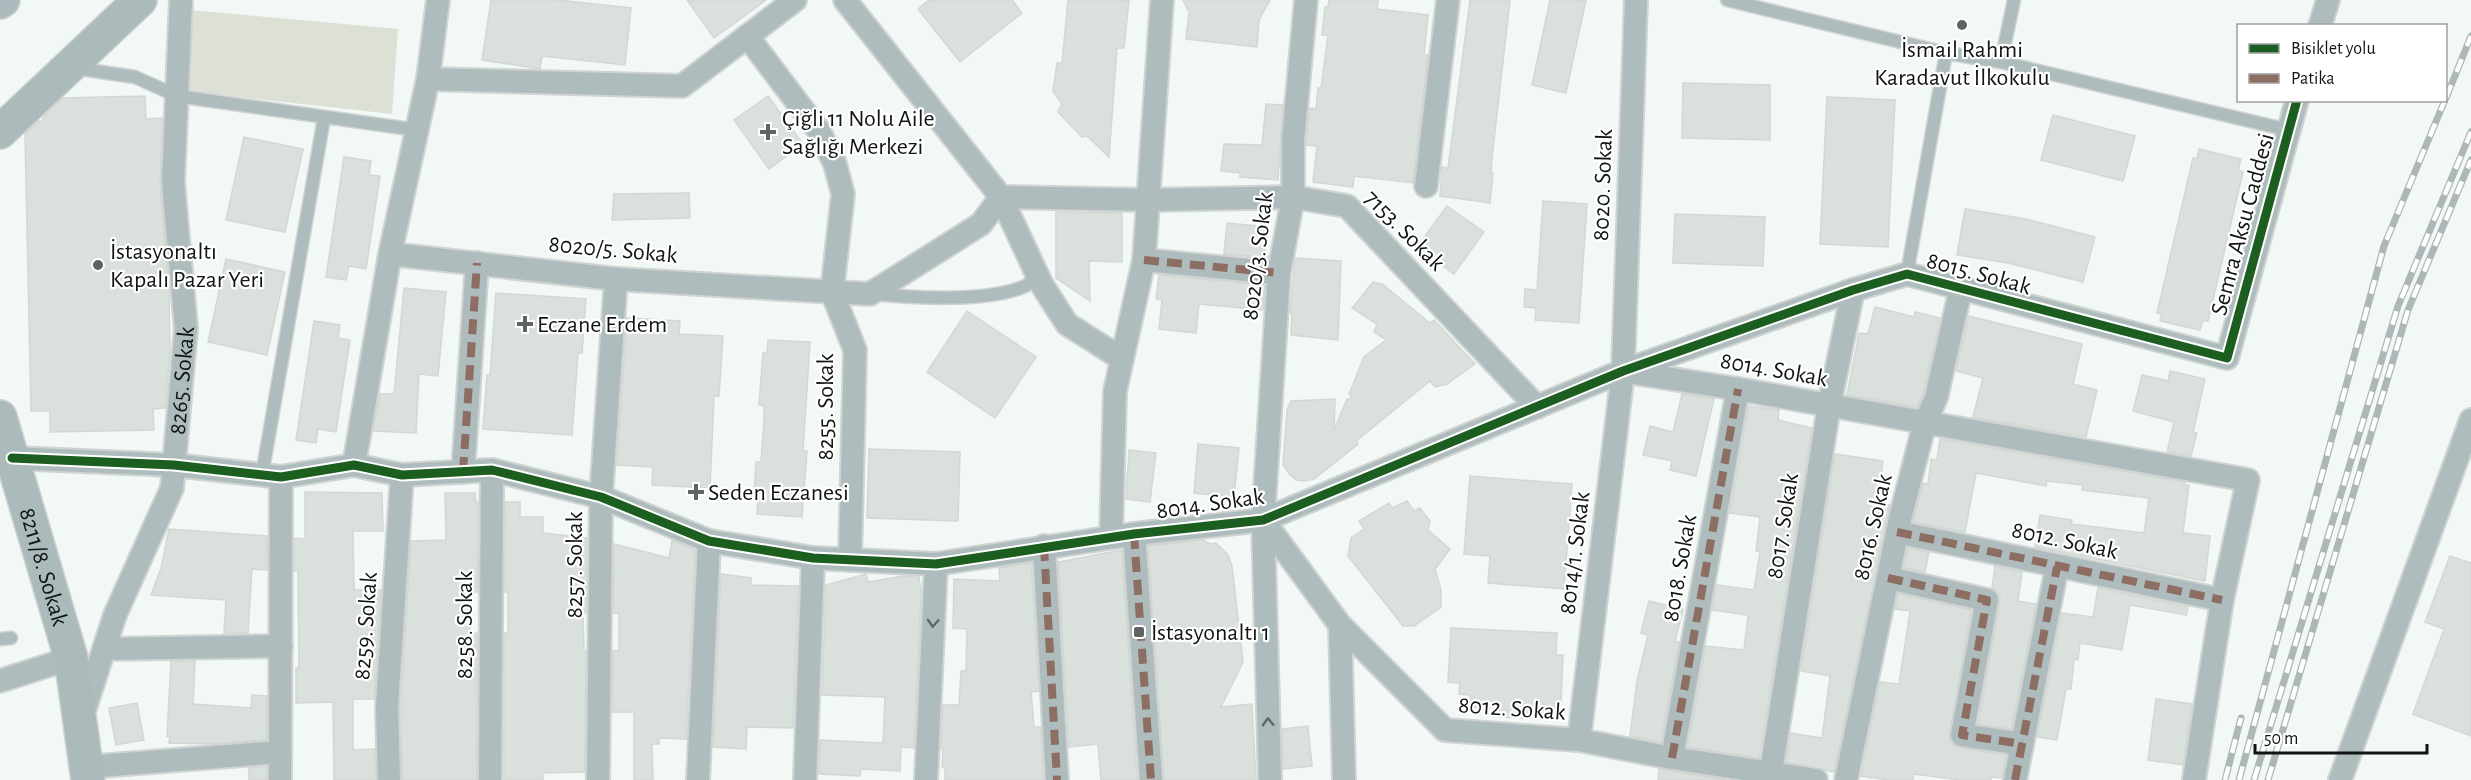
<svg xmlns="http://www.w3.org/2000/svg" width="2471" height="780" viewBox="0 0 2471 780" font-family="'Alegreya Sans',sans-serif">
<rect width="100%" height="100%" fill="#f2f8f6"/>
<path fill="#dde1d5" d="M190,10l208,19 -6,85 -207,-23z"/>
<path fill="#dae0db" stroke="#d3d7d5" stroke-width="1.5" d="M491,0h67l73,8 -6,57 -83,-9 -2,13 -58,-9z
M687,0h79l-52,38z
M929,0h83l10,13 -62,49 -42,-53z
M1068,0h61l-5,48h-7l-8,109 -22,-21 -5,1 -24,-25 4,-8 -9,-13 4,-28h5z
M1183,0h87l-11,20 -2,27 -71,-8 3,-27z
M1329,0h49l-1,9 51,6 -4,40h4l-15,128 -59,-7 -1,11 -40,-5 4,-36 -11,-1v-4l4,-33 6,1 2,-21h3l7,-53h-6l3,-28h3z
M1470,0h40l-18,158 -1,15h2l-3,30 -50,-7 2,-29 6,1z
M1550,0h36l-20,93 -34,-8z
M1683,83l87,2v55l-88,-2z
M145,96l1,23 16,-1 -2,65 9,107 1,60 -5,58 -12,1 1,21 -104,2v-21h-19l-6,-277 14,-13h4v-4l20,-19z
M768,96l35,48 -34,25 -35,-49z
M1827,97l68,3 -7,147 -68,-3z
M1266,104l17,1 -5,75 -38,-3v-4l-19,-2 3,-27 38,1z
M2053,115l82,21 -12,45 -82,-21z
M244,137l59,12 -18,83 -59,-12z
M2199,149l42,10 -3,11 5,2 -35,149 -5,-1 -3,10 -40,-9 2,-7 -5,-1 36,-155 4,1z
M344,157l27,4 -2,14 11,1 -14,93 -17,-3 -3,14 -20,-3z
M689,193l1,25 -78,2 2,-26z
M1543,201l44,3 -8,119 -44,-3 1,-12 -12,-1 1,-18 12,1z
M1447,206l37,26 -30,42 -37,-27z
M1965,209l61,10 69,18 -12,45 -75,-19 -51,-8z
M1056,212l66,1v49l-33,-1 1,40 -34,-23z
M1675,214l90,3 -2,49 -90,-3z
M1227,223l41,4 -3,29h3v2l-44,-4z
M1295,258l46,3 -3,79 -47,-5 1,-22h-2z
M226,259l59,13 -18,83 -59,-13z
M1159,275l106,10 -2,25 -64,-6 -3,29 -37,-4 3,-29 -6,-1z
M1373,282l9,2 48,39 4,-3 41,44 -28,20 -12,3 -5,-6 -74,60 2,3 -44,35 -9,2 -9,-1 -6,-5 -7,-10 4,-55 4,-9 44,-2 -1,31 13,-31 6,-1 -4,-4 15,-37 22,-17 -12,-8 3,-8 -25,-16z
M404,288l42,4 -8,84 -19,-2 -3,59 -43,-2 7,-37h14z
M496,293l90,6 -4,54h-4l-6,82 -89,-6 4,-54h3z
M1875,307l39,10 1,-5 25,6 -17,76 -6,13 -70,-12 12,-62 9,1z
M967,311l69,46 -41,61 -68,-46z
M1969,316l113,28 -9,40 24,6 -11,47 -113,-20 10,-39 -27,-7z
M627,318l53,3 -1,13 44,2 -4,60h-5l-4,92 -58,-3 1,-18 -36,-2z
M314,321l26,4 -2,13 12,2 -14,92 -18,-3 -2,14 -20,-3z
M768,340l42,2 -7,109h4l-5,66 -45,-3 1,-15 -4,-1 2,-36h5l3,-41v-16h-5l4,-52h4z
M2170,371l35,8 -12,53 4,1 -6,23 -24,-4 7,-30 -41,-11 9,-36 26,6z
M1682,394l32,5 -18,77 -26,-6 2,-9 -29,-6 7,-29 23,6z
M1749,406l30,4 -1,10 34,8 -53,330 -71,-11 18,-101 38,4 4,-35 -36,-5 5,-25 37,5 6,-39h-4l4,-34 -30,-4z
M1940,439l245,43 -1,3h5l-6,48 27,3 -5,45 -170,-34 5,-32 32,5 -1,4 73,9 5,-35 -67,-8 1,-5 -36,-4 -1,5 -70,-13 -11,59 -52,-10 10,-39 5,1 3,-25 6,1z
M1198,444l41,4 -5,49 -40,-4z
M869,449l91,3 -2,69 -91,-3z
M1129,450l27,3 -6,49 -24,-3z
M1835,454l48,7 -5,43 12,1 -56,267 -48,-10 5,-29 31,5 8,-62 -29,-5z
M1470,476l102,8 -8,105 -76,-6 2,-27 -26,-2z
M305,492l77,1 1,38h-30l1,59h27l-7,109h-21v51l22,-1v31h-41l-1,-78 -37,1v-35h3l-1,-97h-4v-33l11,1z
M445,493h30l1,9h2v90h-8v42l7,-1v147h-75l-1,-74 10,-165 35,-1z
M1407,501l7,10 6,-3 10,13 -2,9 22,19 -15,20 6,21v17l-27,19h-11l-55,-70 3,-18 13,-9 -5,-8 30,-18 3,5z
M505,502h15v15h23v16l44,5 -1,75h-3l1,38h2l-1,121 -42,1v7h-39v-147h4v-41h-3z
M169,529l98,7v34l-15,-1 -4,64h-24l2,-33 -75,-5 10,-27z
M672,540l23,10 -9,189 -27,-1v6h-7l1,36h-19v-68h-22l1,-61h6v-38h-6l1,-69 55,14z
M1202,540l8,4 6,-1 12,12 4,11 11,96 -22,45 31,-3 4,76h-92l-16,-234z
M1908,548l21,4 -4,20 -21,-4z
M1122,550l15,230h-36l-3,-36 -29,3 -11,-185z
M2450,556l21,7v173l-58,-22 31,-85 -19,-7z
M1031,563l8,128 -8,1 3,35h7l2,53h-98v-13h-3l1,-18h-2l2,-44h16l2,-34h5l1,-42 -14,-1 1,-49 46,2 -1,-13z
M1995,566l27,6 -4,29 18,3 -25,125 -33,-5 22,-122v-7l-8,-7z
M721,574l30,4v7l47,1 -5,142 -46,-1 -1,22 -33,-2z
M866,574l2,8 35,-6 16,1 2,13 -7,158 -13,-1 -1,24 -39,-2 -1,7 -41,-2 1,-34 63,3 2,-46 -63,-2 4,-110z
M2098,588l90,19 -2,8 -56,-10 -8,45 -42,-7 -2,17 -4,-1 -3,30h-5l-9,51 -20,-3 25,-124 31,4z
M1898,594l73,16 -22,129 4,6 7,3 46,7 -4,23 -11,-1v3h-31l-46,-6 -1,6h-25l-27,-4 19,-94 19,2 11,-73 -15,-2z
M1649,601l34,8 -8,33h4l-18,100 -31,-6 7,-55 11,-46 -7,-2z
M1451,628l106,5 -1,22h7l-2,49 -6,-1 -1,16 -56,-2 1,-9 -29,-1v-12l-11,-1 1,-11 -12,-1z
M171,661h24l-2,43 58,4 1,-13 15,1v44l-57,4 -41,-1 1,-8 -3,1z
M2156,699l36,5 -9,61 -35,-5z
M137,703l7,37 -28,5 -7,-37z
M1308,726l4,40 -29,3 -1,-40z
M267,767v13h-18v-12z
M1659,769l11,2 57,9h-69z"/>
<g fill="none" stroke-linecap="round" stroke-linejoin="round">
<defs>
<path id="lane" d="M1727,0l219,53 55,9 287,68
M2001,62l13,-62
M74,68l61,9 42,19 240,34
M1907,274l39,-221
M875,294c39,4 111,8 148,-7 6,-2 10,-8 14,-12
M262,475l62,-357
M0,639l11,-1"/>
<g id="street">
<path d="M845,0l156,197 41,88 25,39 55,35"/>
<path d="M2320,26l8,-26"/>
<path d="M747,36l72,95 16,33 8,30 -11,98 23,58 -5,210"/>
<path d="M428,79l254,7 113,-86"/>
<path d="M1426,186l22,-186"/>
<path d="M390,254l226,25 254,15 111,-70 20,-27 148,3 144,-3 54,9 190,201"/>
<path d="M1144,260l135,13"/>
<path d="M1627,372l111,17 510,91 -26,120 -28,180"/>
<path d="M12,458l162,7 107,12 73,-12 48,10 90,-5 109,27 108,44 104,17 123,6 198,-30 129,-14 360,-149 230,-81 54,-16 320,84 70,-258"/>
<path d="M354,465l36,-211 38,-175 10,-79"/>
<path d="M463,472l14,-209"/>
<path d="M1263,520l77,105 105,105 134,10 93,18 144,22"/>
<path d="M1897,532l325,68"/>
<path d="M1134,534l17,246"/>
<path d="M1111,537l4,-146 29,-131 18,-260"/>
<path d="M1044,546l13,234"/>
<path d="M1888,578l99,22 -25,135 60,9"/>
<path d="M1340,625l4,155"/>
<path d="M104,649l177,-3"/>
<path d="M0,681l71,-23"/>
<path id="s1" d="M83,714l32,-99 57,-127 14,-160 -13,-146 8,-182"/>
<path d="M1579,740l44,-369 13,-371"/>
<path d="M1672,758l66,-369"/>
<path d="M86,767l194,-15"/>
<path d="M1771,771l58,-365 24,-116"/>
<path d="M280,780l1,-303"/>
<path d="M389,780l-2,-74 15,-231"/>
<path d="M490,780l2,-310"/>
<path d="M598,780l3,-283 15,-218"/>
<path d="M698,780l11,-239"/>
<path d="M805,780l8,-222"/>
<path d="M926,780l10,-216"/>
<path d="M1270,780l-7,-260 16,-247 14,-76v-57l13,-140"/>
<path d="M1846,780l54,-261 25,-97 11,-24 25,-110"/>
<path d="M2015,780l42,-213"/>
<path d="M2340,780l131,-360"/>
</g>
<g id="secondary">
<path d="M0,132l140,-132"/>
<path id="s2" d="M0,417l71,241 17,122"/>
</g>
<path id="primary" d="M0,2l3,-2"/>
</defs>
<use href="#lane" stroke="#cfd3d2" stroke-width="15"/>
<use href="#street" stroke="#cfd3d2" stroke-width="26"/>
<use href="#secondary" stroke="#cfd3d2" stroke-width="36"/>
<use href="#primary" stroke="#cfd3d2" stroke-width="36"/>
<use href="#lane" stroke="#aebcbd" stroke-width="12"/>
<use href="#street" stroke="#aebcbd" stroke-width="22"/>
<use href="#secondary" stroke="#abbabb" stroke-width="33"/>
<use href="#primary" stroke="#acbcbe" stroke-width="33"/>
<defs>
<path id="rail" d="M2446,98l25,-62
M2225,780l16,-62
M2239,780l145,-534 61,-146
M2254,780l144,-474 73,-174
M2268,780l140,-470 63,-150"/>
</defs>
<use href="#rail" stroke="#aeb7b7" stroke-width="7"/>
<use href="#rail" stroke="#fff" stroke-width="4.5" stroke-dasharray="14" stroke-linecap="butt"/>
<path stroke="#8d6e63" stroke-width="8" stroke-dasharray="15 8" stroke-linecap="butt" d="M1144,260l135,13
M463,472l14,-209
M1897,532l325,68
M1134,534l17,246
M1044,546l13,234
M1888,578l99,22 -25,135 60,9
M1672,758l66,-369
M2015,780l42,-213"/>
<defs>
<path id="cycleway" d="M12,458l162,7 107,12 73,-12 48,10 90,-5 109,27 108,44 104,17 123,6 198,-30 129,-14 360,-149 230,-81 54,-16 320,84 70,-258"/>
</defs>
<use href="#cycleway" stroke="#fff" stroke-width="13"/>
<use href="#cycleway" stroke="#1b5e20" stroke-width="9"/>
</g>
<defs><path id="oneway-chevron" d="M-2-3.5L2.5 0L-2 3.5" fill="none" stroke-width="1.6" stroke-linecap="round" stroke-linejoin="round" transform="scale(1.5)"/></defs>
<g stroke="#5f6868">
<use href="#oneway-chevron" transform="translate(933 623) rotate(93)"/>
<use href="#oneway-chevron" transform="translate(1268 722) rotate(-92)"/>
</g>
<g fill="#5f6462" stroke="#fff" stroke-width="2">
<circle cx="1962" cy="25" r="6"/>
<path d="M765 123h6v6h6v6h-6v6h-6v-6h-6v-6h6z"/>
<circle cx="98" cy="265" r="6"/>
<path d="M522 315h6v6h6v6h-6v6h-6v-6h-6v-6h6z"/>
<path d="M693 483h6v6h6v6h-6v6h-6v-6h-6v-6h6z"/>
<rect x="1133" y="626" width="12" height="12" rx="3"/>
</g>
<g text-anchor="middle" stroke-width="4.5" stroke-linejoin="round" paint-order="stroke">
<g font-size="24" fill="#101413" stroke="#fff" text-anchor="start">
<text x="1962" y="57" text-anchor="middle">İsmail Rahmi<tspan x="1962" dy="28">Karadavut İlkokulu</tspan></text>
<text x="782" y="126">Çiğli 11 Nolu Aile<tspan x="782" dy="28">Sağlığı Merkezi</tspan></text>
<text x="110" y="259">İstasyonaltı<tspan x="110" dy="28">Kapalı Pazar Yeri</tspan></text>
<text x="537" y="332">Eczane Erdem</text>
<text x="708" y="500">Seden Eczanesi</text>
<text x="1151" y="640">İstasyonaltı 1</text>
</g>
<g font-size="24" fill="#101413" stroke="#fff">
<text transform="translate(1602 185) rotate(-88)" y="8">8020. Sokak</text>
<text transform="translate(2242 224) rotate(-75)" y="8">Semra Aksu Caddesi</text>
<text transform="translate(1405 230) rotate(45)" y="8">7153. Sokak</text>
<text transform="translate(613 249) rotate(5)" y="8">8020/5. Sokak</text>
<text transform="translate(1257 256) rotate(-83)" y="8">8020/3. Sokak</text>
<text transform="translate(1979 273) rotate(15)" y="8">8015. Sokak</text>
<text transform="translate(1774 369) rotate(10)" y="8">8014. Sokak</text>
<text dy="8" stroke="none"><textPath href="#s1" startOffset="351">8265. Sokak</textPath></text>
<text transform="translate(825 407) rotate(-90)" y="8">8255. Sokak</text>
<text transform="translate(1210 503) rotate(-8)" y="8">8014. Sokak</text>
<text transform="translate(1782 526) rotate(-81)" y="8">8017. Sokak</text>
<text transform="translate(1872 527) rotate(-77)" y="8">8016. Sokak</text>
<text transform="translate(2065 540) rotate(12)" y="8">8012. Sokak</text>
<text transform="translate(1574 553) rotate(-83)" y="8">8014/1. Sokak</text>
<text transform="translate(574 565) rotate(-90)" y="8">8257. Sokak</text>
<text dy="8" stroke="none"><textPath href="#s2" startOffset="156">8211/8. Sokak</textPath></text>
<text transform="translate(1679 568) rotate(-80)" y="8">8018. Sokak</text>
<text transform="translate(464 625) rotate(-90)" y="8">8258. Sokak</text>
<text transform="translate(365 626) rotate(-86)" y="8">8259. Sokak</text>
<text transform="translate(1512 708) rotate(4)" y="8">8012. Sokak</text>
</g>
</g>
<rect x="2237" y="24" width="210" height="78" fill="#ffffff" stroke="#9fa1a1" stroke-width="1.5"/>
<rect x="2249" y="44" width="30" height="9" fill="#1b5e20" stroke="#9fa1a1" stroke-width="1.5"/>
<text x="2291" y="54" font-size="18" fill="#101413">Bisiklet yolu</text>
<rect x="2249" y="74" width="30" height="9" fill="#8d6e63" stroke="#9fa1a1" stroke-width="1.5"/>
<text x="2291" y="84" font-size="18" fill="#101413">Patika</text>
<path d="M2255 744v9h172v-9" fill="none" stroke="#101413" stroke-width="3"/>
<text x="2264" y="744" font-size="18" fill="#101413" stroke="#ffffff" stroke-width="4.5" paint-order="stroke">50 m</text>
</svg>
